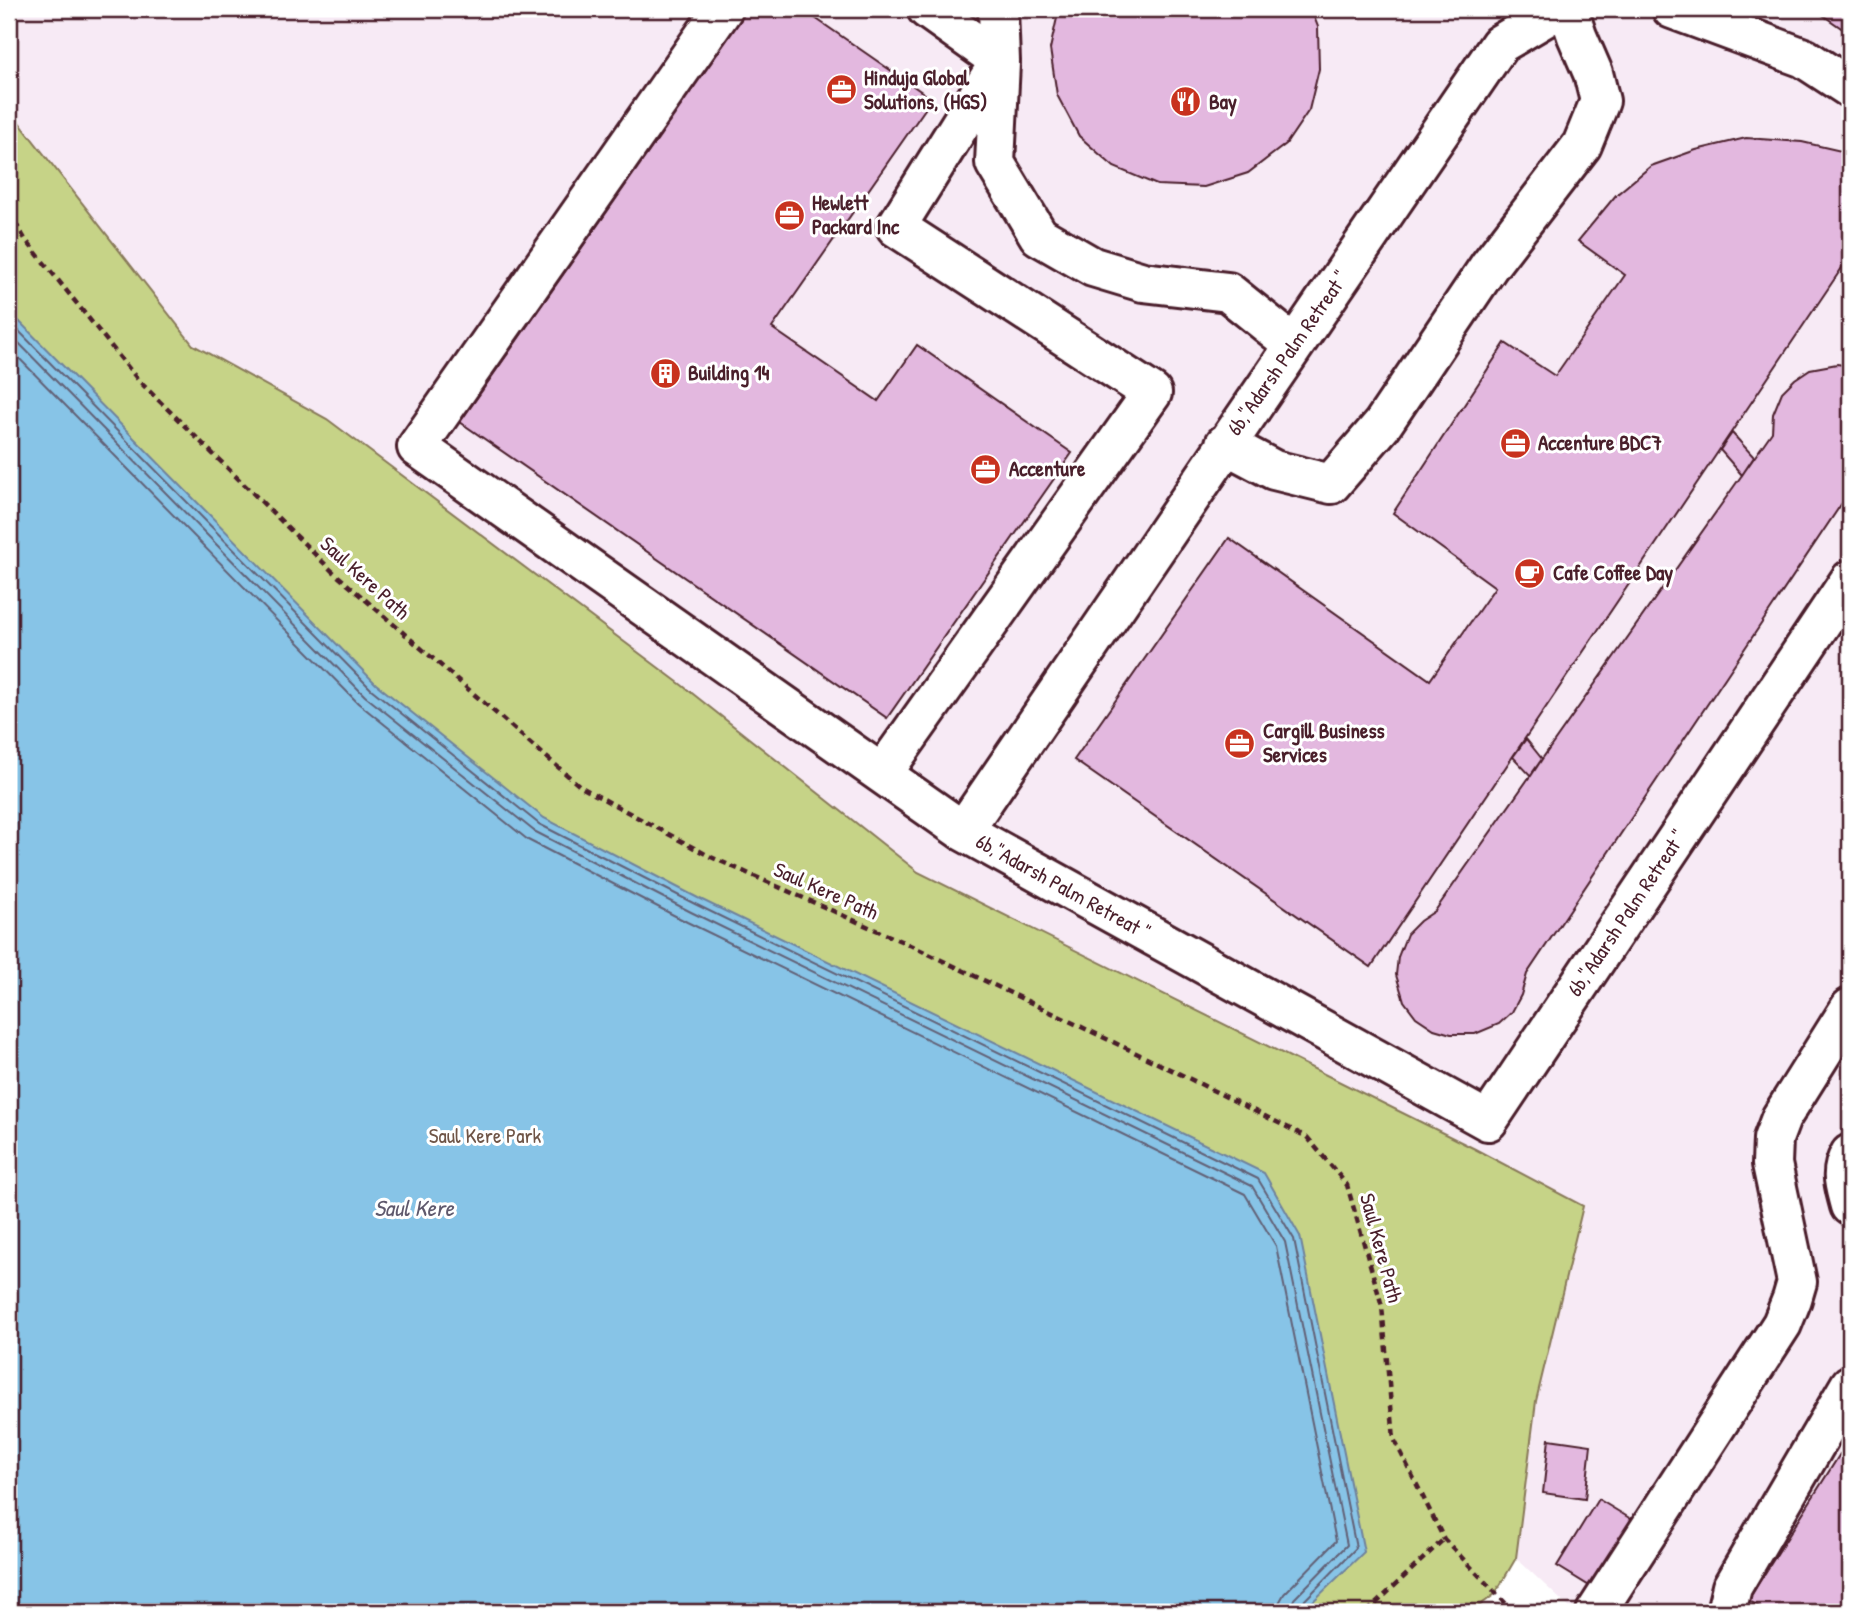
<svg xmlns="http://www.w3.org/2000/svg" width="1859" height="1621" viewBox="0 0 1859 1621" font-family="'Patrick Hand',sans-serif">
<rect width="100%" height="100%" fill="#fff"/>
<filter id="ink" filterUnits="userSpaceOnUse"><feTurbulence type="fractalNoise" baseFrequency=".0143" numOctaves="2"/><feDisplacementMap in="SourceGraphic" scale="14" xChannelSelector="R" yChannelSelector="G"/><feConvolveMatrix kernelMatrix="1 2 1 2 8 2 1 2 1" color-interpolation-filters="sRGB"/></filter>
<g filter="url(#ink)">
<path fill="#f7eaf5" d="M9,9h1841v1603h-276l-58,-54 20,-157 47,-195 -108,-57 -557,-277 -235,-186 -356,-267 -135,-74 -174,-224 -9,-8z"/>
<path fill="#c6d387" stroke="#887959" stroke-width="2" d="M9,113l9,8 175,224 134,74 356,267 235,186 557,277 108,57 -47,195 -20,157 -21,36 -24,18h-1462z"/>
<path fill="#87c4e7" stroke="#6f829c" stroke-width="2" d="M9,311l367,373 168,134 154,80 566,275 36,63 64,316 -62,60h-1293z"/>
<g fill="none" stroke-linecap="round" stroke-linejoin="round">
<path stroke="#626176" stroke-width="2" d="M9,321l362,368 168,135 156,80 563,275 36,60 62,309 -56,57 -2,7
M9,333l356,363 169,135 157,81 561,274 33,56 62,303 -53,54 -5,13
M9,348l349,355 170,137 159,82 558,272 31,52 60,295 -52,53 -5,9 -1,9"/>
</g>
<path fill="#e3b8df" stroke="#4a1f2b" stroke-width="2" d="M748,9h54l130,90 -160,229 106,73 39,-56 155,108 -185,265 -427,-296z
M1059,9h252l7,18 1,42 -10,41 -23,34 -38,29 -44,14 -47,-2 -43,-18 -35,-31 -22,-41 -7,-46z
M1814,9h36v25z
M1746,138l56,4 48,11v103l-479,711 -297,-207 155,-222 201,142 65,-93 -102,-74 112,-170 50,33 70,-101 -47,-34 38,-46 35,-29 45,-16z
M1837,364l13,2v125l-323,483 -6,21 -9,17 -13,12 -24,10h-24l-17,-5 -18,-12 -12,-16 -8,-26 2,-18 9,-23 13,-13 15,-10 307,-436 30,-43 1,-18 9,-22 13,-13 15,-10z
M1732,433l22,24 -12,18 -22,-25z
M1526,739l16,20 -11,17 -18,-19z
M1549,1439l42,6 -6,54 -42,-6z
M1840,1454l10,7v151h-82l-20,-12z
M1598,1499l38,23 -40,68 -39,-24z"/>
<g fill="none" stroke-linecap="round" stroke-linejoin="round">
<defs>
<path id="minor" d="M723,9l-306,438 546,384
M927,9l73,52 -2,-52
M1559,9l-59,35 -537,787 525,290 362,-541
M1672,9l132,49 46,30
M1000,63l-5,100 44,73 54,31 50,15 85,10 66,53
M1225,444l49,26 57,14 51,-59 107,-159 93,-121 18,-44 -7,-28 -16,-37 -9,-27
M882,774l270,-381 -256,-166 104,-166
M1850,1154c-11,19 -5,32 0,52
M1596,1612l186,-288 10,-25 5,-17 -25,-118 1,-25 8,-21 69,-110
M1726,1612l6,-25 118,-202"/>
</defs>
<use href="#minor" stroke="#4a1f2b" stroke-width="44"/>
<path stroke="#4a1f2b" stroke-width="4.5" stroke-dasharray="7 5" stroke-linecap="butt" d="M9,212l16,27 114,142 192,189 250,217 130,70 201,89 266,127 129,64 40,48 35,121 12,133 50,100 70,73
M1367,1612l77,-73"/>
<use href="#minor" stroke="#fff" stroke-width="38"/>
</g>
</g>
<defs>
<symbol id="office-disc" viewBox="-11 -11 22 22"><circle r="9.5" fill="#c8321e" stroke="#fff"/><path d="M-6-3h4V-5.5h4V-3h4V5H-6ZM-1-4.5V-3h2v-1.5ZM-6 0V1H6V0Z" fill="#fff"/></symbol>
<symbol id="restaurant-disc" viewBox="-11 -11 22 22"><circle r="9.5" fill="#c8321e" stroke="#fff"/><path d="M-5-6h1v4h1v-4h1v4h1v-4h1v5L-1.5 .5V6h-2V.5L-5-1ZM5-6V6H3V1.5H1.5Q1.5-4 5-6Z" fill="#fff"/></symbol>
<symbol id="building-disc" viewBox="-11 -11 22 22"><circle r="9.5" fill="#c8321e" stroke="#fff"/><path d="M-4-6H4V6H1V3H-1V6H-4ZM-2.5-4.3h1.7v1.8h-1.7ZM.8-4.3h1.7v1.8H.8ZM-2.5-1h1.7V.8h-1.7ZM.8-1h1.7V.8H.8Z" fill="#fff"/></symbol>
<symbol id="cafe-disc" viewBox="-11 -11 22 22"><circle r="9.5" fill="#c8321e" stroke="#fff"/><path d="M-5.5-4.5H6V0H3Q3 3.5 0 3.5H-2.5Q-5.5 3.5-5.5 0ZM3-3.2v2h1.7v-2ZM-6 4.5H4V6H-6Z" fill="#fff"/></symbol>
</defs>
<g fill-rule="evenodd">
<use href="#office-disc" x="824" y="72" width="35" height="35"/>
<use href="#restaurant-disc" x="1168" y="84" width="35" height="35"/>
<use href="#office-disc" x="772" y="198" width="35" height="35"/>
<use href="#building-disc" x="648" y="356" width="35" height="35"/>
<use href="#office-disc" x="1498" y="426" width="35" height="35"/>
<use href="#office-disc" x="968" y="452" width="35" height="35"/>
<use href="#cafe-disc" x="1512" y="556" width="35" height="35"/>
<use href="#office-disc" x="1222" y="726" width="35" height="35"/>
</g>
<g text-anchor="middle" stroke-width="6" stroke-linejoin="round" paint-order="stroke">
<g font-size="21" font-weight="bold" fill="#4a1f2b" stroke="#fff" text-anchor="start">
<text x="864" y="85">Hinduja Global<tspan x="864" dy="24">Solutions, (HGS)</tspan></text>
<text x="1209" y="109">Bay</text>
<text x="812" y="210">Hewlett<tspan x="812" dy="24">Packard Inc</tspan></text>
<text x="688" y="380">Building 14</text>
<text x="1538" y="450">Accenture BDC7</text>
<text x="1009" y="476">Accenture</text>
<text x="1553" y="580">Cafe Coffee Day</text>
<text x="1263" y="738">Cargill Business<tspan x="1263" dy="24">Services</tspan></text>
</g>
<g font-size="21" fill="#4a1f2b" stroke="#fff">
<text transform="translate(1288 353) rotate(-55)" y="7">6b,"Adarsh Palm Retreat "</text>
<text transform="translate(365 578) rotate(42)" y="7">Saul Kere Path</text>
<text transform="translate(1063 887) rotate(29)" y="7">6b,"Adarsh Palm Retreat "</text>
<text transform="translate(826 891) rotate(24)" y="7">Saul Kere Path</text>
<text transform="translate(1627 913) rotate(-56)" y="7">6b,"Adarsh Palm Retreat "</text>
<text transform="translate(1381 1248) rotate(75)" y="7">Saul Kere Path</text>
</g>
<g font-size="21" fill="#6f5547" stroke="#fff">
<text x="485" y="1143">Saul Kere Park</text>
</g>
<g font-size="23" font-style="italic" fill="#5f596d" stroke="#fff">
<text x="414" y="1216">Saul Kere</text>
</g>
</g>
<rect width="1859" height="1621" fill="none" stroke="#fff" stroke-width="35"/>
<rect x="18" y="18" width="1824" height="1586" fill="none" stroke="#4a1f2b" stroke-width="2.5" filter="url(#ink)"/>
</svg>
